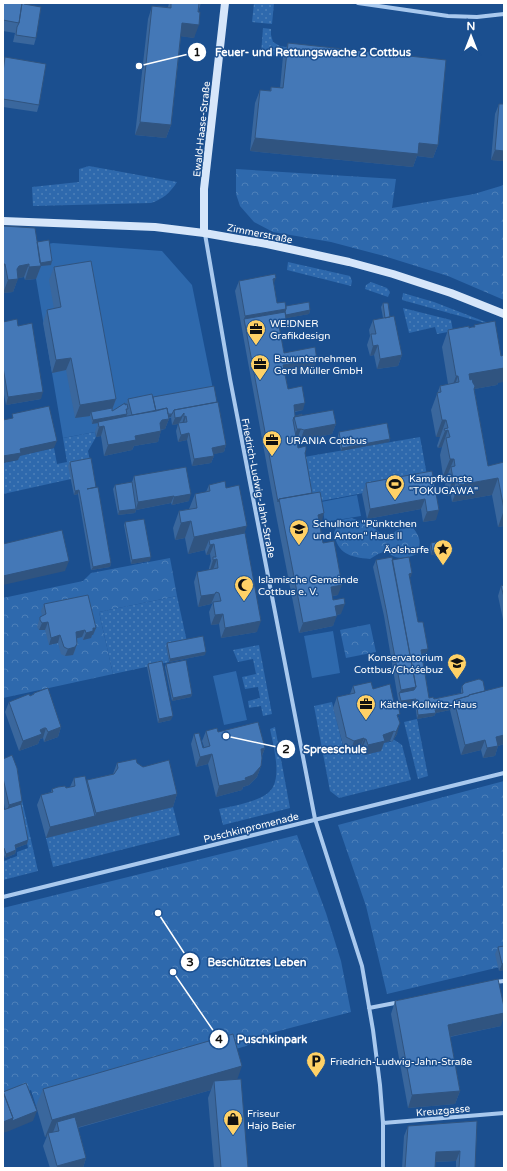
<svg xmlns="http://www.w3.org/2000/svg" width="507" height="1171" viewBox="0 0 507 1171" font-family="'Varela Round',sans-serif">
<defs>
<pattern id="grass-dots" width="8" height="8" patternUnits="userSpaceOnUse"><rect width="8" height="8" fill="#2e69ad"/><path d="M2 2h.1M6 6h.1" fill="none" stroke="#4d80b9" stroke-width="1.8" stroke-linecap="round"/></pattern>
<pattern id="forest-crowns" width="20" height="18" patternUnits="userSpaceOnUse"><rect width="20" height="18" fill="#2e69ad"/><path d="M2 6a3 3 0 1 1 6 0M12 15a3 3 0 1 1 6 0" fill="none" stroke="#4d80b9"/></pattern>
</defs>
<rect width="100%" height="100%" fill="#1b4f8f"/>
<path fill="url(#grass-dots)" d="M254,3h20l-2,21 -20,-2z
M263,28l8,1v6l2,7 7,4 11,2v9l-30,-3z
M89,166l88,16c-7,11 -14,17 -26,21l-118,3 -1,-19 47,-5v-13z
M288,262l62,14 2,5 -1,5 -64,-16z
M371,282l16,6 3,4 -2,5 -23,-8 1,-4z
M403,293l31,9 62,24 -94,-26z
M403,308l48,12 2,11 -16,3 -2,-7 -26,6z
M95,432l1,5 -8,14 2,10 -19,18 -68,15v-31l15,-3 -1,-4 37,-8 3,16 10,-2 -4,-24z
M420,437l8,44 -118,22 -6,-46z
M177,596l10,46 -21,4 3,16 -56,12 -14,-62z
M259,645l13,69 -9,2 -2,-10 -12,2 -1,-7 12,-3 -2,-11 -13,2 -3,-12 14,-3 -3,-15 -15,3 -5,-12z
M332,702l11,44 -1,1 8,5 10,-4 2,1 2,6 17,-4v-8l11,-1 1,-3 9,6 9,35 -72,18 -9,-7 -16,-85z
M417,719l11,57 -10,3 -14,-57z
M275,727l15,81 -67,17 -4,-16c14,-3 47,-8 54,-22 8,-15 0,-43 -3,-58z
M17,778l21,93 -35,9v-22l1,3 13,-5v-4l11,-4 -14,-68z
M173,807l7,28 -127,32 -7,-29 60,-16z"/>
<path fill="url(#forest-crowns)" d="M236,169l160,10 -4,29 82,-14 30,-9v115l-56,-24 -64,-20 -53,-14 -58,-10 -19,-10 -14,-16 -4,-12z
M351,518c11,3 27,10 33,20 6,-1 7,-3 12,-7 5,-3 11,-3 17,-3 8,10 8,15 4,26 -11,5 -22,6 -31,-3l-8,3 -8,5c-20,-2 -33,-5 -36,-27l7,-12z
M170,558l7,38 -78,16 14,62 -110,24v-100l80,-17 8,-8z
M370,624l6,28 -30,6 -6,-28z
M504,781v185l-117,28 -21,-88 -28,-81z
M297,835l29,78 15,48 10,51 -80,21 -25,13 -210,60 -5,-16 -28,11v-193z"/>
<path fill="#2e69ad" d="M53,243l109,8 30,34 25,124 -154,29 -29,-171 14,-23z
M357,495l4,21 -36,6 -4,-20z
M333,631l7,42 -28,5 -8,-42z
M236,671l11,49 -23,5 -11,-49z"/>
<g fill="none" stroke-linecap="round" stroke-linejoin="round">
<path stroke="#a9c9ee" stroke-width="4" d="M358,3l90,13 29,1 27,-3
M205,234l25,145 85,440 47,147 11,64 7,55 3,38v45
M3,897l501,-124
M495,982l9,-1
M369,1008l31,-6
M383,1123l121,-10"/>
<path stroke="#d6e6fa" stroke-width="8" d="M3,221l152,6 49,6 63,11 82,18 44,12 58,19 53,21
M204,233v-44l21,-186"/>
</g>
<path fill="#3a679d" d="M3,3l33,35 -2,7 -21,-3 2,-9 -12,-2z
M169,3h32l-2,6 -5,29 -13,-2 -10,89 -5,13 -31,-3 13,-116 4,-13 16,1z
M288,43l150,102 -5,13 -16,-2 -4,11 -163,-16 5,-48 5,-13 10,1 1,-4 9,1 3,-32z
M5,57l34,48 -2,7 -34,-5v-43z
M499,104h5v57l-13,-1 4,-46z
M3,226l34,16 14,23 -10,1 -5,13 -11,1 -1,-3 -6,1 -5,14 -10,1z
M54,267l62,132 -4,12 14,-7 2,-5 25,-2 64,5 9,43 -2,7 -11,2 1,2 -3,7 -19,3 -5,-26 -9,2 -2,-11 2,-7 -6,1 -1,-8 -2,1v1l-4,10 -4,1 -3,12 -24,4 -2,4 -28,6 -3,-20 -5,1 -1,-5 3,-9 -6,1 -2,-8 -15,2 -9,-48 -14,3 -9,-50 4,-13 7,-1 -5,-29z
M239,281l35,3 3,19 9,3 24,4 -1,4 -23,4 -2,8 -5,1 5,26 30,14 -29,5 3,17 15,21 -8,2v4l7,-1 34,9 -4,10 -32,7 -3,-2 1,9 7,6 7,39 9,31h-1l3,19 15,52 -5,1v4l8,14 -5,1 -3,11 -34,7 -24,-123 -40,-219z
M383,303l7,14 12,38 -4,11 -21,3 -3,-14 -4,1 -3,-11 3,-9 -1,-6 4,-10 10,-2 -2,-11z
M3,322l15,4 23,73 -35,6 -3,-16z
M474,325l24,58 -1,2 -23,4 14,77 16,-4v64l-6,1 -6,-32 -40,7 -1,-6h-4l-2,-12 2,-8h-4l-3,-21 2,-8 -4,1 -1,-2 3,-9h-4l-5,-27 9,-24 8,-2 -6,-37 6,-17 26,-3z
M339,432l51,7 -1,3 -48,9 -3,-15z
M70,462l26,26 15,75 -1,4 -19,3 -13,-76 -4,1 -6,-29z
M432,471l4,49 -13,2 -2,-13 -54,10 -5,-25 4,-11z
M134,476l55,25 -17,4 -1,-2 -35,7 -1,3 -17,2 -5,-26 2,-4 17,-3z
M209,485l17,3 19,45 12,99 -36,6 -2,-14 -8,1 -2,-13 4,-10 -2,2 -13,3 -4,-25 3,-10 12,-2v-2l2,-7 -1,-7 -4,1 -1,-5 -17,4 -3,-16 -10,2 -2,-12 6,-17 10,-2 6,-15 11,-2z
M125,522l25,39 -19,3 -7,-39z
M431,543l9,10 -9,2 -1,-8z
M376,560h16l19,17h-2l9,45 9,31 -5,1 7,44 5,1 27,-6v-3l1,-4 23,5 19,53 -6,2 -3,10 -12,2 -2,-8 -20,5 -11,-45 -14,3 -2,3 -17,3 -2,-16 -16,2 -15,-89 -11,-49z
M504,585v39l-6,-28 3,-10z
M44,604l52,24 -3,7h-1l-1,3 -8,2 -1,-3 -5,2 -2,12 -2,4 -8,1 -4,-2 -3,-11 -9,2 -4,-15h-6l-2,-3 3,-10 2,-1 -1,-5z
M167,643l38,12 -36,7 -3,-16z
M148,664l23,56 -13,3 -11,-56z
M166,664l26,30 -1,3 -19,4 -7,-34z
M353,686l20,3 26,29 -2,16 -5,8 -2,-1 -6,2 -3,8 -17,4 -2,-6 -2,1v-2l-10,4 -8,-5 1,-2 -10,-37 4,-11 13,-3z
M34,693l27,34 -3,10 -14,5 -1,-4 -3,1 -2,5 -19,7 -14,-39 4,-10 21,-6 3,-2z
M206,731l12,1 47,16 -3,8 -1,10 -4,11 -8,8 -6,2 -1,3 -26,7 -8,-33 -12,3 -5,-23 3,-10 9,14 1,-1 -2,-6z
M3,759l19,42 -1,3 7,36 -1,4 -11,4v2l-1,4 -10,4 -2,-6v-42l2,-1 -2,-11z
M117,763h20l40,31 -4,13 -127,31 -9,-33 4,-10 10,-3 1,-3 14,-1 4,-1 4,-9 12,5 1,-3 26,-6z
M498,947l6,23 -5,1 -4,-17z
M395,1001l106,25 -51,11 10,54 -5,13 -47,4 -17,-94z
M238,1080l10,88h-34l-6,-70 3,-8 -133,38 8,30 -3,10h-33l-7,-22 4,-10 -2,1 -9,-31 7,-17z
M477,1121l-2,47h-19v-7l-21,1v6h-33l2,-32 4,-10z"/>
<path fill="#305480" d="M182,23l17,2 -5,13 -16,-2z
M140,122l31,3 -5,13 -31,-3z
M255,138l164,5 19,2 -5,13 -16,-2 -4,11 -163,-16z
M495,150l9,1v10l-13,-1z
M52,261l-1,4 -10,1 -5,13 -11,1 4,-13 6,-3z
M3,264h2l-2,6z
M29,264l-5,13 -10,2h4l-5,13 -10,1 5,-13 11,-14z
M276,278l-4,11 1,-10z
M286,309l24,1 -1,4 -64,12 -1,-7 1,-3z
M286,319l-2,7 -9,2 3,-8z
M378,345l-4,10 -4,1 3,-10z
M402,355l-4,11 -21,3 3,-10z
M71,358l-5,12 -14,3 4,-13z
M317,360l-3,7 -33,6 2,-8z
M504,366v16l-6,1 -1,2 -34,6 6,-17z
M456,376h2l-6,17h-2z
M43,392l-2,7 -35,6 2,-8z
M116,399l-5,13h-20l-1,4 -15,2 5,-13z
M305,403l-2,7 -12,2 3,-7z
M184,413l-3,7 -3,4 -6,1 3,-7z
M127,414l-1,4 -34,6 1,-4z
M172,414l-1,3 -42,8z
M186,416l-2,7 -2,1 2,-7z
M169,419l-4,10 -7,1 3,1 -3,11 -24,4 -2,4 -28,6 4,-11 27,-9 25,-13 2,-3z
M442,420h4l-6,17h-4z
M336,424l-4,10 -32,7 4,-11z
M104,426l-3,10 -5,1 3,-10z
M297,429h4l-4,10 -4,1z
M448,430l-6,17 -4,1 7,-17z
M189,433l-2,7 -9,2 3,-7z
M390,439l-1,3 -48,9 1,-3z
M57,441l-3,7 -34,8 -2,4 -15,3v-7l17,-7z
M226,445l-2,7 -14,3 2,-7z
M214,456l-3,7 -19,3 2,-7z
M450,459h4l-7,17h-4z
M498,478l-6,17 -40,7 7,-17z
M453,479h4l-6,17h-4z
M79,490l-1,4 -4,1 1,-4z
M191,494l-2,7 -17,4 2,-8z
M174,496l-3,7 -35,7 -1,3 -17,2 1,-4 17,-2 2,-7z
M425,499l-4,10 -54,10 3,-10z
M439,510l-3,10 -13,2 4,-10z
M504,510v16l-6,1z
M324,513l-3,11 -7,1 4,-10z
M191,521l-6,17 -10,2 6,-17z
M247,526l-6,17 -27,1 -4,10 -4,1 4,-10 -1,-5 -4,10 -17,4 6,-17z
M442,549l-2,4 -9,2 1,-4z
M151,557l-1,4 -19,3 1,-4z
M217,559l-4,11h-3l3,-10z
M69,561l-4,10 -62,14v-9z
M111,563l-1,4 -19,3 2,-3z
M412,573l-1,4h-4l2,-3z
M342,585l-4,10 -11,2 4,-10z
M216,592l-4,10 -1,2 -13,3 3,-11z
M345,604l-4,10 -10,2 4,-10z
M223,614l-4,10 -8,1 4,-10z
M337,616l-4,10 -34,7 4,-10z
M261,621l-4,11 -36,6 4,-10z
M48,622l-3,8h-6l3,-7z
M93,628h3l-3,7h-1l-1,3 -8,2 3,-7z
M85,630l-3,7 -9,2 3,-7z
M60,635l-2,8 -9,2 2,-7z
M77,644l-4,11 -8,1 3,-7z
M428,649l-1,4 -7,1 1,-4z
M206,652l-1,3 -36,7 1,-3z
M416,687l-3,7 -14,-1 2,-3z
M192,694l-1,3 -19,4 1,-3z
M416,699l-1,4 -16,2 2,-4z
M452,706l-2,4 -14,3 -2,3 -17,3 1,-4 17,-5z
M173,716l-2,4 -13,3 1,-4z
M400,723l-3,11 -5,8 4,-10z
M61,727l-3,10 -14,5 4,-10z
M46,728l-3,10 -3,1 -2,5 -19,7 4,-10 17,-11z
M394,731l-4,10 -6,2 -3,8 -17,4 4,-10 15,-10z
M504,735v9l-6,2 -3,10 -12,2 4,-10 9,-11z
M364,738l-4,10 -10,4 4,-11z
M364,739h2l-4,10 -2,1z
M485,740l-4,10 -20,5 4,-10z
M265,748l-4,10v-9z
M212,754l-4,10 -12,3 4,-10z
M261,766l-4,11 -8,8 -6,2 -1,3 -26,7 3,-11 26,-8z
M177,794l-4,13 -127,31 4,-11 45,-11 1,-3z
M22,801l-2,7 -14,4 3,-7z
M28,840l-1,4 -14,5 2,-4z
M16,850l-1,4 -10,4 1,-4z
M504,963v7l-5,1 3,-7z
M504,1013v3l-3,10 -58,12 5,-13z
M242,1066l-6,17 -22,-2 -3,9 -153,43 1,-2 -2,-9 -5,13 -4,-2 -1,3 -2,1 7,-17z
M460,1091l-5,13 -47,4 4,-13z
M37,1111l-4,10 -24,10 3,-10z
M13,1118l-4,13 -6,2v-11z
M460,1151l-4,10 -24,1 4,-10z
M86,1158l-3,10h-26v-2z"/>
<path fill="#4478b7" stroke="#305480" d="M3,3h19l-3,20 -16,-3z
M22,3h2v1l17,3 -5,31 -20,-3 1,-8 2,-4z
M171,3h28l-1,9h2l-1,13 -17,-2 -11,102 -31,-3 12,-116 19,2z
M288,43l158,17 -8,85 -19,-2 -1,11 -163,-16 5,-48 11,1v-4l12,1z
M5,57l41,7 -7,41 -36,-6v-27z
M499,104h5v47l-9,-1z
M3,226l32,2 6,38 -12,1v-3l-10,2 -2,3 1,10 -10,1 -3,-16h-2z
M49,240l3,21 -12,2 -3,-21z
M91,261l25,138 -36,6 -9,-47 -15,2 -9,-50 14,-3 -7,-40z
M275,274l1,4 -3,1 4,24 8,-1 1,7 -41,7 -6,-35z
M309,302l1,8 -24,5 -1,-3 1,-3v-3z
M383,303h5l2,14 -5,1z
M285,312l1,7 -8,1 6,33 31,-6 2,13 -34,5 5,24 14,-3 3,17 -11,2 1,11 7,-2v1l-8,2 -1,3 5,28 8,-2v4l-1,3 7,40 -33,6 -1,3 -34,-183z
M394,316l8,39 -22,4 -2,-14 -5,1 -2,-12h5l-3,-14z
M17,319l1,7 14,-3 11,69 -35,5 -5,-30v-45z
M495,321l6,35 3,-1v13l-35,6 1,6 2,-1 1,4 2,3 -1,3 14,77 16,-4v47l-6,-31 -39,7 -2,-6h-4l-2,-12 4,-1 -1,-7h-4l-4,-21 4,-1 -2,-7 -3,1 -1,-2 4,-1 -2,-8h-4l-5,-27 4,-1 -1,-6 19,-4 -1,-6h-2l-8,-46 21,-4v2l3,-1h3l-1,-2z
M214,386l3,16 -43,8 -2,4h-4l-1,-6 -11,3 -3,-14z
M152,394l4,17 -24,4 -4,-16z
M218,402l8,43 -14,3 2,8 -20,3 -5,-26 -8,2 -3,-12 9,-1 -1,-6 -2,1v-4l-3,4 -6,1 -1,-8z
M125,403v2l2,-1 1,5h-2l1,5 -34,6 -2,-8 21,-4v3l2,-1z
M49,406l8,35 -37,8 1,4 -18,3v-36l10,-2 -1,-4z
M167,408l2,11 -7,1 -2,3 1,8 -26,5 1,4 -28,5 -4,-19 -5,1 -1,-5z
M333,410l3,14 -32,6 -3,-1h-4l-3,-12z
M387,423l3,16 -48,9 -3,-16z
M91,458l5,29 -9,2 11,-2 13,76 -18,4 -14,-77 -4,1 -5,-29z
M186,467l5,27 -17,3v-1l-36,6 -4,-26z
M432,471l7,39 -12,2 -2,-13 -55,10 -4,-26z
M225,481l1,7 13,-3 8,41 -53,11 -3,-16 -10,2 -2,-12 18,-3 -2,-14 15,-3 -1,-6z
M132,482l4,27 -17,2 -4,-26z
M320,492l4,21 -6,2 5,28 11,-2 8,44 -11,2 2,13 11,-2 1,6 -10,2 2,10 -34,7 -24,-124z
M144,519l7,38 -19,3 -7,-38z
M62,530l7,31 -66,15v-32z
M245,533l16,88 -36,7 -2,-14 -8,1 -2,-13 8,-1 -2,-8 -3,-1 -1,2 -14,2 -4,-24 21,-4 -1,-9 -4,1v-3h3l-2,-13 -4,1 -1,-5z
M441,541l1,8 -10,2 -1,-8z
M392,557l24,130 -15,3 -15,-81 -10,-49z
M409,557l3,16 -3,1 9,48h5l5,27 -7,1 8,48 4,-1 1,2 29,-6 -1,-7 3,-3 14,-4 4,2 2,10 -16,4 -1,1 -14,4 -2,6 -17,4 1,3 -18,2 -2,-16 -15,2 -2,-8 15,-3 2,-3 -24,-127z
M504,585v12l-3,-11z
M88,595l8,33h-3v3l-7,2 -1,-3 -9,2 1,12 -2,3 -7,2 -4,-2 -4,-12 -9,3 -3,-16 -6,1 -2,-3v-3l6,-3 -2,-10z
M203,636l3,16 -36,7 -3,-16z
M186,660l6,34 -19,4 -7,-34z
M162,661l11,55 -14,3 -11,-55z
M371,682l2,7 17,-5 4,18 3,-1 3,13 -3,1 3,8 -4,9 -2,-1 -11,4 2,6 -17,4 -2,-6h-2v-1l-10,3 -8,-4v-2l-9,-38 18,-4 -2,-7z
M504,686v49l-8,2 2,9 -11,2 -2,-8 -20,5 -11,-45 15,-4v-1z
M48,688l13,39 -13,5 -2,-4h-2l-4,2 2,4 -19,7 -14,-39 20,-8 1,2 4,-2v-1z
M258,722l7,26 -4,1 1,9 -1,8 -8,9 -8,3 1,2 -27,6 -7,-32 -12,3 -6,-23 5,-1 4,15 7,-2 -4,-15 11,-3 1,4z
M12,755l5,13 5,33 -13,4 -6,-27v-19z
M136,759l1,4 6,4 26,-7 8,34 -81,19 -9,-33 27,-6 4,-6 -1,-5z
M85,776l10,40 -45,11 -9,-32 12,-3 -1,-3 6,-2 7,-1 1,2 9,-2 -1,-8z
M21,804l7,36 -13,5 1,5 -10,4 -2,-6h-1v-38z
M504,946v17l-2,1 -4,-17z
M498,979l6,28v6l-56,12 12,66 -48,4 -17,-94z
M233,1034l9,32 -190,54 -9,-31z
M241,1079l7,89h-27l-7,-87z
M26,1083l11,28 -25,10 1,-3 -10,-26z
M3,1091l10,27 -10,4z
M75,1117l11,41 -29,8 -9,-33 11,-2 -2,-9z
M477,1121l-2,47h-16l1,-17 -24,1 -1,16h-30l3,-42z"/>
<defs>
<symbol id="office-pin" viewBox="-11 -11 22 30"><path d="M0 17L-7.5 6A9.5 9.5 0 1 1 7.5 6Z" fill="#ffd166" stroke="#1b4f8f"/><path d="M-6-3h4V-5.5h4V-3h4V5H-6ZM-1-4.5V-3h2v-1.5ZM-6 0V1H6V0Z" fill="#111"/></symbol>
<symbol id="stadium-pin" viewBox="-11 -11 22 30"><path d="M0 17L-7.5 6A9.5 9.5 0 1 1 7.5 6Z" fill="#ffd166" stroke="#1b4f8f"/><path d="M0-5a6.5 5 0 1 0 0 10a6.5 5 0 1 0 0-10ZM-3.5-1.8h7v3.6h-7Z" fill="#111"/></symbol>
<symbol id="school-pin" viewBox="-11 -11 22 30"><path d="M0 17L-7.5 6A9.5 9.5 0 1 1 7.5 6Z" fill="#ffd166" stroke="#1b4f8f"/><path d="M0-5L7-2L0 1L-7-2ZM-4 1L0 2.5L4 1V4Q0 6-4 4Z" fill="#111"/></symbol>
<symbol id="sight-pin" viewBox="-11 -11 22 30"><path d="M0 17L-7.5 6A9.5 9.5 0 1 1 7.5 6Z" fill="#ffd166" stroke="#1b4f8f"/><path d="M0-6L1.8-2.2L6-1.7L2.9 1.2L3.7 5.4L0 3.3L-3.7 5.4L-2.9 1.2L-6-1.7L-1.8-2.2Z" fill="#111"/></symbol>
<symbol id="mosque-pin" viewBox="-11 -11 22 30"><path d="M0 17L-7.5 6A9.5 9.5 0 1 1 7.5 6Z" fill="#ffd166" stroke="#1b4f8f"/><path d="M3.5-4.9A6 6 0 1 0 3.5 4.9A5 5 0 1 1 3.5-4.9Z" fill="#111"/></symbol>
<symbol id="parking-pin" viewBox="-11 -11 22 30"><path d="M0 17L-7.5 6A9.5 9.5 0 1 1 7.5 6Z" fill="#ffd166" stroke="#1b4f8f"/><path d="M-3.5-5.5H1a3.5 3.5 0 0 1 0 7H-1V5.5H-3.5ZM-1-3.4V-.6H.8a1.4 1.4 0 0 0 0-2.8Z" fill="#111"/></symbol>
<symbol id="shop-pin" viewBox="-11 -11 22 30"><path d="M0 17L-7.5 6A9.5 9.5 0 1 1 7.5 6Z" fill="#ffd166" stroke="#1b4f8f"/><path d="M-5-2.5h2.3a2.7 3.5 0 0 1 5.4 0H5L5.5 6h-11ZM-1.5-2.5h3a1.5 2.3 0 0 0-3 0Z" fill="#111"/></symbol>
</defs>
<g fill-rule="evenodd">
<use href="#office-pin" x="245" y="318" width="22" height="30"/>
<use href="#office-pin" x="249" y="353" width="22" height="30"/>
<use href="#office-pin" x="261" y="429" width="22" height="30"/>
<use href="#stadium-pin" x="384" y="473" width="22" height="30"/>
<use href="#school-pin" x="288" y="518" width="22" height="30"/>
<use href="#sight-pin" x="432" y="538" width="22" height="30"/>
<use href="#mosque-pin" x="233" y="574" width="22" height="30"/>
<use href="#school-pin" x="446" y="652" width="22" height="30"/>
<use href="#office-pin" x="355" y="693" width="22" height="30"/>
<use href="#parking-pin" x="305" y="1050" width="22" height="30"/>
<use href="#shop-pin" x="222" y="1108" width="22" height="30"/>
</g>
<g text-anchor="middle" stroke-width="3" stroke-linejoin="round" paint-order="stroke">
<g font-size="10" fill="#fff" stroke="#1b4f8f">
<text transform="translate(201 129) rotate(-84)" y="4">Ewald-Haase-Straße</text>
<text transform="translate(260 233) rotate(11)" y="4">Zimmerstraße</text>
<text transform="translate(259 488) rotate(79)" y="4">Friedrich-Ludwig-Jahn-Straße</text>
<text transform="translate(251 827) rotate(-14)" y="4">Puschkinpromenade</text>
<text transform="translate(443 1110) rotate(-5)" y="4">Kreuzgasse</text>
</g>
<g font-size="10" fill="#fff" stroke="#1b4f8f" text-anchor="start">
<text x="270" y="327">WE!DNER<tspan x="270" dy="12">Grafikdesign</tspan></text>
<text x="274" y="362">Bauunternehmen<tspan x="274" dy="12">Gerd Müller GmbH</tspan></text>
<text x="286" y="444">URANIA Cottbus</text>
<text x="409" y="482">Kampfkünste<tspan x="409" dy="12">"TOKUGAWA"</tspan></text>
<text x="313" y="527">Schulhort "Pünktchen<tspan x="313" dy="12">und Anton" Haus II</tspan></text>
<text x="429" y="553" text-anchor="end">Äolsharfe</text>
<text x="258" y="583">Islamische Gemeinde<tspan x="258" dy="12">Cottbus e. V.</tspan></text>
<text x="443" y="661" text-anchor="end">Konservatorium<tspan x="443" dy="12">Cottbus/Chóśebuz</tspan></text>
<text x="380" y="708">Käthe-Kollwitz-Haus</text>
<text x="330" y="1065">Friedrich-Ludwig-Jahn-Straße</text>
<text x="247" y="1117">Friseur<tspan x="247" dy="12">Hajo Beier</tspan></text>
</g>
</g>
<path fill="none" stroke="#fff" stroke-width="1.5" d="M139 66L197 52M226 736L286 749M158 913L190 962M173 972L219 1039"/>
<g fill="#fff" stroke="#1b4f8f" stroke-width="1.5">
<circle cx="139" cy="66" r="4"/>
<circle cx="226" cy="736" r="4"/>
<circle cx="158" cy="913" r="4"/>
<circle cx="173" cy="972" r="4"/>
<circle cx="197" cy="52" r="10"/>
<circle cx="286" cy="749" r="10"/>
<circle cx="190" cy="962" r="10"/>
<circle cx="219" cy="1039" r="10"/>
</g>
<g font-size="12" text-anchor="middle" font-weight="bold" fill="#111">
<text x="197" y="56">1</text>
<text x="286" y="753">2</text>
<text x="190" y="966">3</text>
<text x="219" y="1043">4</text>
</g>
<g font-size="11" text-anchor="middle" font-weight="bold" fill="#fff" stroke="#1b4f8f" stroke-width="3" stroke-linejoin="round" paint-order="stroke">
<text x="313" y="56">Feuer- und Rettungswache 2 Cottbus</text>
<text x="335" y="753">Spreeschule</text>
<text x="257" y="966">Beschütztes Leben</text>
<text x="272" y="1043">Puschkinpark</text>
</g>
<rect width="507" height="1171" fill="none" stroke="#ffffff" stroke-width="8"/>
<g transform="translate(471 36)" stroke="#1b4f8f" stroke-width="3" paint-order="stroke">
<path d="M0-3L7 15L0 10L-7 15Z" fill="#ffffff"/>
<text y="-6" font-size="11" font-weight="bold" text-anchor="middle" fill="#ffffff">N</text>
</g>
</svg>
